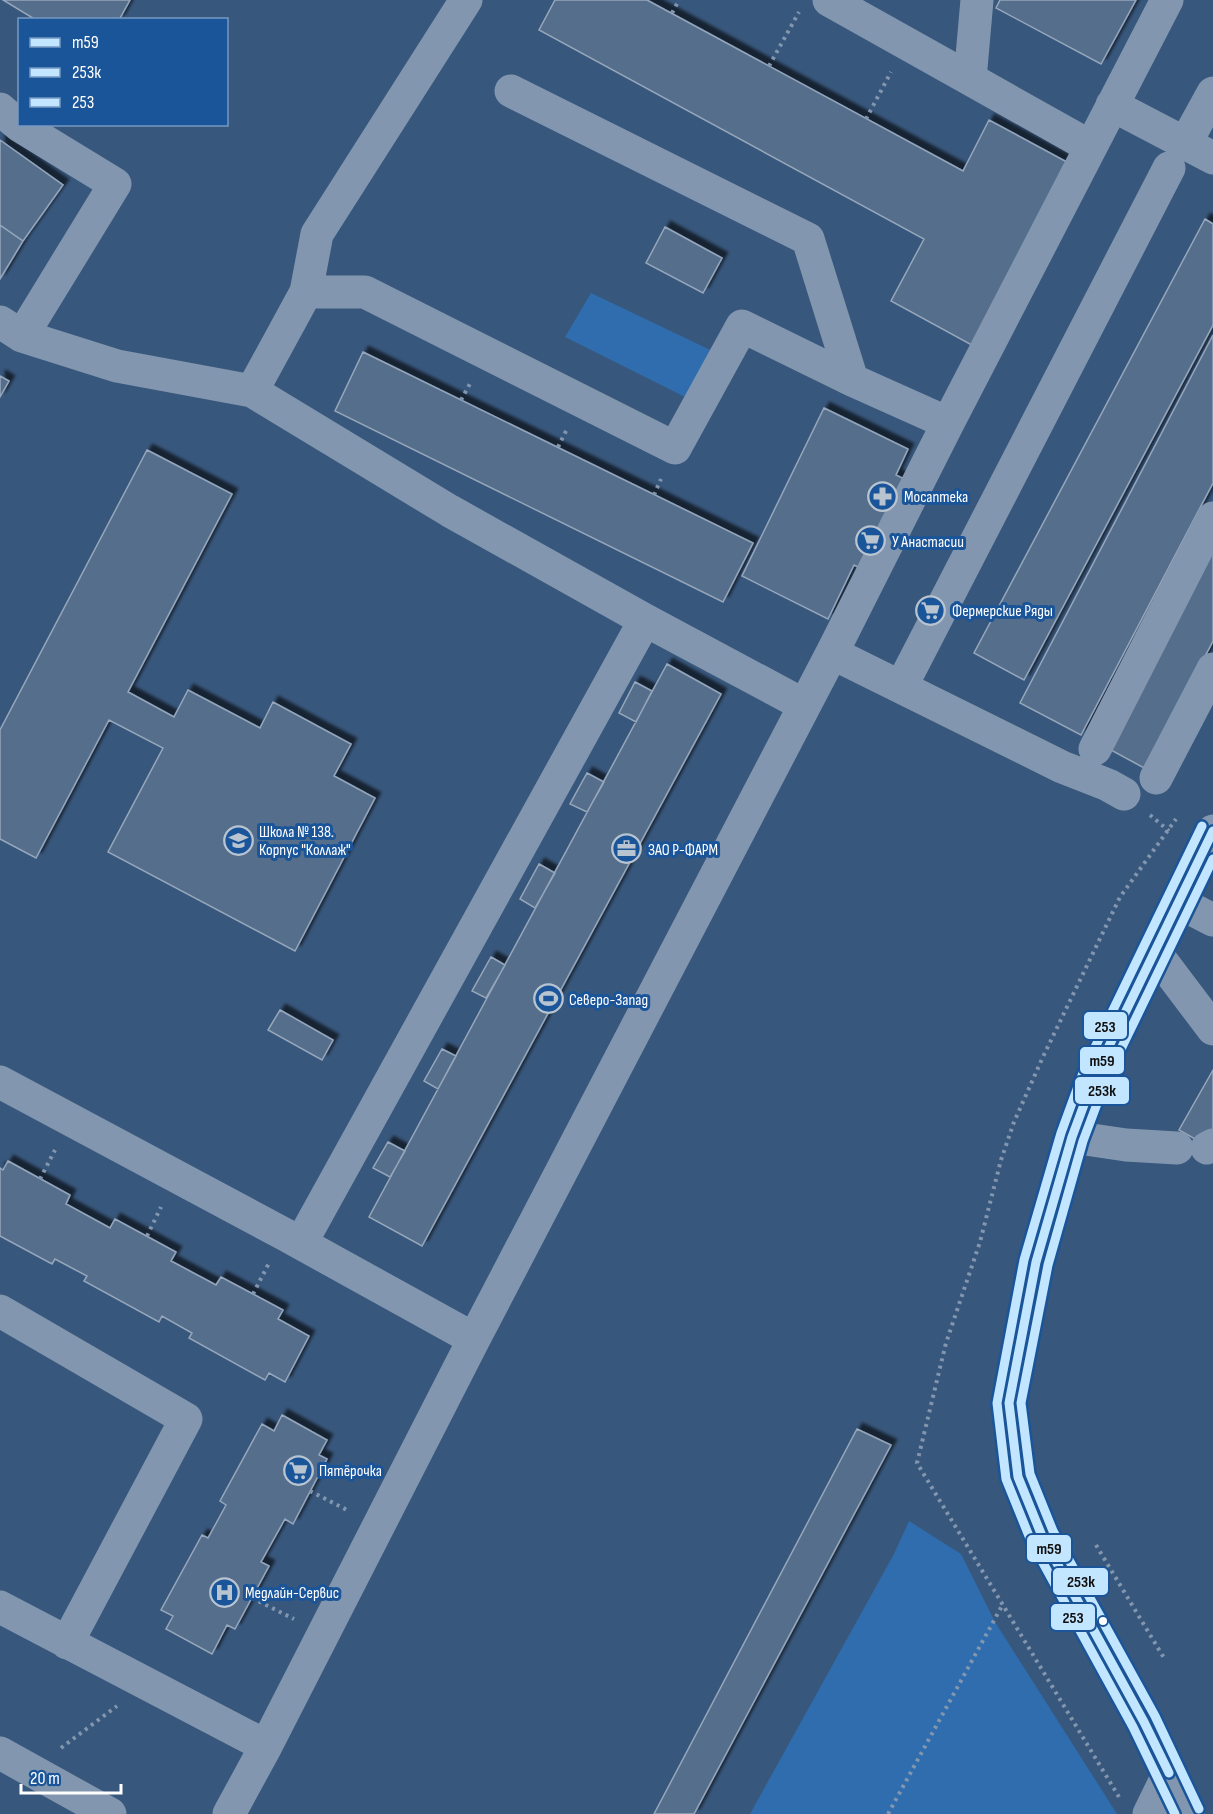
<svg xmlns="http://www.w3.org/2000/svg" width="1213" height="1814" viewBox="0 0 1213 1814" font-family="'Sofia Sans Condensed',sans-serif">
<defs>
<filter id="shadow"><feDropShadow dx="5.5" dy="-5.5" stdDeviation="1.5" flood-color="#0009"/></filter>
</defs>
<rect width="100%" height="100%" fill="#38577c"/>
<path fill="#306dae" d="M591,293l134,64 -26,47 -134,-67z
M909,1521l52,33 34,68 122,192h-367l144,-260z"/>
<path fill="#556e8b" stroke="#96a7bc" stroke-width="1.5" filter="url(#shadow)" d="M3,0h127l-11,20h-83z
M555,0h92l316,171 26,-51 89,48 -99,181 -88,-48 33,-62 -385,-209z
M1000,0h136l-35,64 -105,-56z
M0,140l63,45 -40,56 -23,-16z
M1205,219l8,5v101l-189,355 -50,-27z
M0,225l23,16 -23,38z
M665,227l57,31 -19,35 -57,-30z
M1213,335v148l-132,252 -61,-32z
M363,352l390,191 -30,59 -388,-191z
M0,376l9,5 -9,16z
M824,408l84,41 -12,26 12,6 -44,89 -10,-5 -26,54 -86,-43z
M147,450l85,44 -104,198 46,25 14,-27 72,38 13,-26 78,42 -17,32 41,22 -80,153 -187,-99 55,-104 -54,-28 -73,138 -36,-19v-109z
M1213,550v91l-67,128 -37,-20z
M667,664l54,30 -299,552 -53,-29z
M635,682l17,9 -16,31 -17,-9z
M587,773l17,9 -17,30 -17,-8z
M539,864l16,9 -20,35 -15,-9z
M491,957l14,8 -19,33 -14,-7z
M280,1010l53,30 -11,20 -54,-30z
M442,1049l14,7 -18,33 -14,-8z
M1213,1070v79l-34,-19z
M388,1142l17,9 -15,26 -17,-9z
M8,1161l62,34 -4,9 44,24 5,-9 61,33 -5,9 45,24 5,-8 62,33 -5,9 31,17 -24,46 -16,-9 -4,7 -76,-42 3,-5 -30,-17 -3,6 -75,-41 3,-5 -32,-17 -3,5 -52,-28v-68l3,2z
M282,1415l45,25 -8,15 8,4 -34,65 -8,-5 -24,43 8,4 -34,63 -8,-4 -15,29 -46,-25 7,-13 -12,-6 41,-75 6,3 18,-33 -6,-4 42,-77 12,7z
M857,1429l34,16 -197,369h-40z"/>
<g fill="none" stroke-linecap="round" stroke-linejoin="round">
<path stroke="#8297af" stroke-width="4" stroke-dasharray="3 4.5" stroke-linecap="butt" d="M672,13l7,-13
M769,66l30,-54
M866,119l25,-47
M461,400l10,-18
M558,447l9,-18
M654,495l7,-16
M1150,815l19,16
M40,1179l15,-29
M147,1236l14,-29
M253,1294l16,-31
M310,1491l39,20
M1096,1545l68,113
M252,1598l42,21
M61,1748l56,-42
M1119,1797l-202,-334 29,-120 34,-101 21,-82 13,-38 28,-63 78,-162 56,-78
M888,1814l115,-210"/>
<path stroke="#8297af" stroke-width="33" d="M829,0l141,79
M977,0l-7,79 121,68
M511,91l297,148 44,141
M1112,105l101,53
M0,109l20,17 95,58 -93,152
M1185,144l28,-51
M306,292l11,-58 149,-234
M0,322l22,14 95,30 135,25 198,120 195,109 159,85
M252,391l54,-99h59l310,156 67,-122 110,54 96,43
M832,653l230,114 46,18 16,9
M901,687l268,-519
M1095,749l118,-231
M1156,778l57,-109
M1178,902l35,18
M1154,951l59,78
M0,1082l284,152 190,105
M1072,1137l54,8 51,3
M1207,1148l6,-3
M301,1243l344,-623
M0,1311l186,108 -119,224
M0,1607l266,139
M0,1753l110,61
M229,1814l37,-68 208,-407 358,-686 116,-230 219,-423
M1149,1814l20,-41
M1188,1814l-44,-92 -102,-186 -24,-59 -9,-74 27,-141 36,-125 23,-62 118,-244"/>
<defs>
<path id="bus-1" d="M1169,1773l-25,-51 -102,-186 -24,-59 -9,-74 27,-141 36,-125 23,-62 118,-244"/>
<path id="bus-2" d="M1199,1809l-44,-93 -102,-185 -23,-57 -9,-71 27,-138 35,-124 23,-61 107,-221"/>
<path id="bus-3" d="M1175,1814l-42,-87 -102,-186 -25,-62 -9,-76 27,-143 37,-127 23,-63 118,-244"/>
</defs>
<use href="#bus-1" stroke="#1b5599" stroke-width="14"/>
<use href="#bus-2" stroke="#1b5599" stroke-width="14"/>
<use href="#bus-3" stroke="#1b5599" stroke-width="14"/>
<use href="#bus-1" stroke="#c2e6ff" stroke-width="9"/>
<use href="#bus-2" stroke="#c2e6ff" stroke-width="9"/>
<use href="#bus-3" stroke="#c2e6ff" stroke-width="9"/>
</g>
<defs>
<symbol id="pharmacy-ring" viewBox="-11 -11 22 22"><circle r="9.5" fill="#1b5599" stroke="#b9c4d1" stroke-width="1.5"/><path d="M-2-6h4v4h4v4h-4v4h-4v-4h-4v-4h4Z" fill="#b9c4d1"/></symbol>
<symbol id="supermarket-ring" viewBox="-11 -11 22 22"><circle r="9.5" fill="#1b5599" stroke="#b9c4d1" stroke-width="1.5"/><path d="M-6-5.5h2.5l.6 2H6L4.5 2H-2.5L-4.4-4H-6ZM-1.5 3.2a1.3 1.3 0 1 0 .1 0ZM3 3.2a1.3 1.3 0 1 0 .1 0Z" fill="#b9c4d1"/></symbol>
<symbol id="school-ring" viewBox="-11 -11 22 22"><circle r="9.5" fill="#1b5599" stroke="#b9c4d1" stroke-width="1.5"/><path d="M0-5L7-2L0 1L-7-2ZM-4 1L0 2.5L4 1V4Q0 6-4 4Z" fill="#b9c4d1"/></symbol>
<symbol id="office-ring" viewBox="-11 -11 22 22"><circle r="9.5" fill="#1b5599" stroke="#b9c4d1" stroke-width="1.5"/><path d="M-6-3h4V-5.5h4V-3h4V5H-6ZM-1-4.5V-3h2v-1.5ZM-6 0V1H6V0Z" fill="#b9c4d1"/></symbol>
<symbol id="stadium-ring" viewBox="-11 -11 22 22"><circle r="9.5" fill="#1b5599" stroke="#b9c4d1" stroke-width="1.5"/><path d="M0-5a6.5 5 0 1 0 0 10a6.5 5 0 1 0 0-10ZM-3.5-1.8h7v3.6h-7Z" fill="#b9c4d1"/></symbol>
<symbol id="hospital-ring" viewBox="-11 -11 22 22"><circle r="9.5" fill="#1b5599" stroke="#b9c4d1" stroke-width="1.5"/><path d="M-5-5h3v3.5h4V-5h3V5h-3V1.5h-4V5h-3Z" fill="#b9c4d1"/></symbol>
</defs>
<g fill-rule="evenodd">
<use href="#pharmacy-ring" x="866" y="480" width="33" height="33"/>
<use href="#supermarket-ring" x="854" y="524" width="33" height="33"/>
<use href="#supermarket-ring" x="914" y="594" width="33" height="33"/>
<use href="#school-ring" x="222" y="824" width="33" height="33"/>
<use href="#office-ring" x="610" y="832" width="33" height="33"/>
<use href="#stadium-ring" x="532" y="982" width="33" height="33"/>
<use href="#supermarket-ring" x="282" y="1454" width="33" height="33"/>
<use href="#hospital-ring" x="208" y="1576" width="33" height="33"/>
</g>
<circle fill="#fff" stroke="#1b5599" stroke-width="2" cx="1103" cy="1621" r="5"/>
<g text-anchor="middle" stroke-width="6" stroke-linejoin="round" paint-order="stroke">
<g font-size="16" fill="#fff" stroke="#1b5599" text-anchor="start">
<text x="904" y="502">Мосаптека</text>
<text x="892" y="547">У Анастасии</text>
<text x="952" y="616">Фермерские Ряды</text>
<text x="259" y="837">Школа № 138.<tspan x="259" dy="18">Корпус "Коллаж"</tspan></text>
<text x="648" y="855">ЗАО Р-ФАРМ</text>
<text x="569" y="1005">Северо-Запад</text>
<text x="319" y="1476">Пятёрочка</text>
<text x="245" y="1598">Медлайн-Сервис</text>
</g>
</g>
<g stroke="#1b5599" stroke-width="2">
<rect x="1083" y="1011" width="45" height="29" rx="6" fill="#c2e6ff"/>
<rect x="1079" y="1046" width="46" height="29" rx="6" fill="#c2e6ff"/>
<rect x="1074" y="1076" width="56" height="29" rx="6" fill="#c2e6ff"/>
<rect x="1026" y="1534" width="46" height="29" rx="6" fill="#c2e6ff"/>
<rect x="1052" y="1567" width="57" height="29" rx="6" fill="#c2e6ff"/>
<rect x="1050" y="1603" width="46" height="28" rx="6" fill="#c2e6ff"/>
</g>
<g font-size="16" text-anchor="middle" font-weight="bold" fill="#111">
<text x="1105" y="1032">253</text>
<text x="1102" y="1066">т59</text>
<text x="1102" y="1096">253к</text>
<text x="1049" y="1554">т59</text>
<text x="1081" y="1587">253к</text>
<text x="1073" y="1623">253</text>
</g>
<rect x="18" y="18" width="210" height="108" fill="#1b5599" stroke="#7699c2" stroke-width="1.5"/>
<rect x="30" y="38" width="30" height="9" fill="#c2e6ff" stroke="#7699c2" stroke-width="1.5"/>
<text x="72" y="48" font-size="18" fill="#ffffff">т59</text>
<rect x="30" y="68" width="30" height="9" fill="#c2e6ff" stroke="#7699c2" stroke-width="1.5"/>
<text x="72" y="78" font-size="18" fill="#ffffff">253к</text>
<rect x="30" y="98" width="30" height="9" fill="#c2e6ff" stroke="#7699c2" stroke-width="1.5"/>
<text x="72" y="108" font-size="18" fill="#ffffff">253</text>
<path d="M21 1784v9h100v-9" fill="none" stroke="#ffffff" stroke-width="3"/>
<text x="30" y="1784" font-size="18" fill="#ffffff" stroke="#1b5599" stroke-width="4.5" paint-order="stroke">20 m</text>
</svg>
